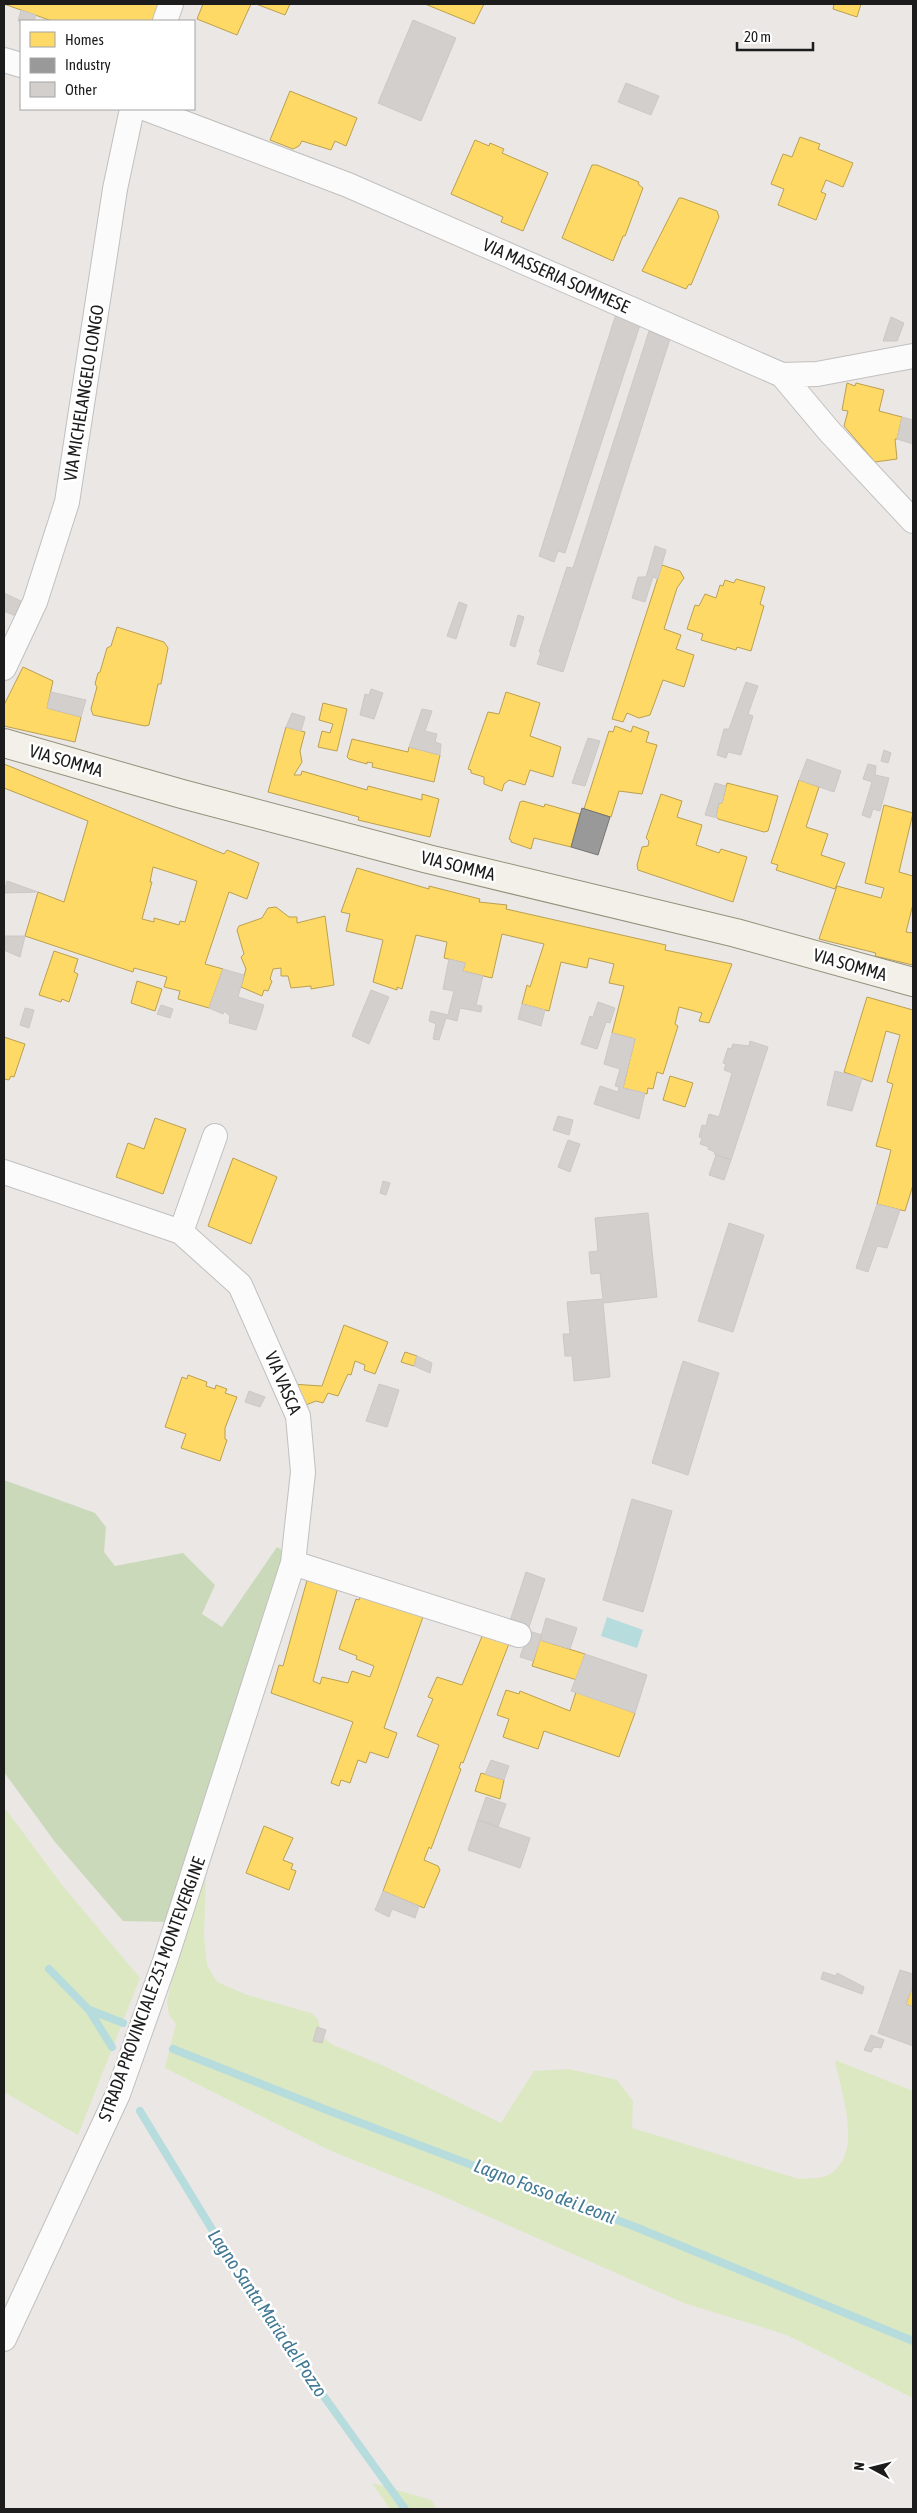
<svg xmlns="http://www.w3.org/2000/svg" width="917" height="2513" viewBox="0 0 917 2513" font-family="'Asap Condensed',sans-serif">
<rect width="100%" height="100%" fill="#eae7e4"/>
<path fill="#dce8c2" d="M4,1807l58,78 78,93 -62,157 -74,-43z
M196,1873l10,3 -2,59 3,30 10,17 30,13 64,18 7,6 3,16 10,9 53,22 117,57 33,-52 35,-2 48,11 16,21 -1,27 167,51c8,-1 20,0 27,-3 40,-19 15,-83 9,-116l78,31v307l-126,-63 -103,-32 -251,-111 -104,-42 -164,-82 11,-44 -7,-9 -2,-13z
M372,2483l59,17 6,9h-47z"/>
<path fill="#cad9b9" d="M4,1480l91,33 11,14 -2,25 11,14 68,-13 32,32 -13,29 20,13 55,-80 13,8 -48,152 -38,91 -36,124 -45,-1 -68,-79 -51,-70z"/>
<path fill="#b7dcde" d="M607,1617l36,13 -6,18 -36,-12z"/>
<path fill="#ffd966" stroke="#bba050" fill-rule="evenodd" d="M4,4h155l-5,17h-102z
M203,4h48l-14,31 -40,-16z
M256,4h34l-5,11z
M425,4h59l-10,20z
M834,4h27l-4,13 -24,-8z
M290,91l67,27 -11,28 -11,-5 -4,9 -29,-9 -3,5 -6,3 -23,-9z
M800,137l20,7 -2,5 35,14 -10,24 -17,-7 -5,12 5,2 -10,26 -38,-15 6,-16 -13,-5 12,-30 9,3z
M475,140l14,6 1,-3 14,6 -2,4 46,20 -25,58 -22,-9 2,-5 -52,-23z
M592,165h5l42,17 -1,2 5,4 -18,48h-2l-10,25 -51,-23z
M679,198h3l35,13 2,6 -28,68 -2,-1 -3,5 -44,-18z
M847,383l8,3 1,-3 28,7 -5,21 23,6 -5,22h-2l2,20 -22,3 -31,-36 4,-15 -6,-1z
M662,565l18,6 4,7 -7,10 -13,41 17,6 -5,14 18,6 -10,32 -21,-7 -13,35 -11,3 -12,-5 -4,9 -11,-3z
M736,579l29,8 -5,17 4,2 -13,45 -14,-4 -1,3 -35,-10 2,-6 -16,-5 8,-24 4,1 6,-12 11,4 4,-13 3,1 2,-6 9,3z
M117,627l47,15 4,6 -7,36h-3l-9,41 -4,1 -52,-11 -2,-6 6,-22 -2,-3 3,-11 2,-1 7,-24 4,-2z
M23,667l30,14 -6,27 34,9 -6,25 -71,-16v-21z
M506,692l34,11 -10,33 31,11 -8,30 -23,-7 -5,15 -16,-5 -5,4 -2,7 -18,-7v-7l-13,-4v-3l-3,-1 20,-57 11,2z
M323,703l24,6 -10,42 -19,-4 4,-16 8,2 3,-9 -14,-4z
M615,726l16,6 2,-6 16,6 -3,10 11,3 -15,49 -23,-3 -8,26 -27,-8 25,-78 4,1z
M286,727l19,5 -5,19 2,11 -8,13h7l1,-4 65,19 1,-4 54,14v-6l17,5 -9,38 -72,-17 1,-3 -91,-25z
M352,739l56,13 1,-5 31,8 -6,27 -62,-15 1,-4 -6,-1v2l-18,-5 -2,-2z
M4,764l220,90 3,-4 32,13 -12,36 -18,-7 -24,72 18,5 -14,39 -31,-9 2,-8 -16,-4 3,-10 -33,-9 -1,4 -108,-36 13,-44 26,10 24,-81 -84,-33zM153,867l44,14 -12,41 -5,-1 -1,4 -25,-7v4l-12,-3 10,-37h-2z
M799,780l20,7 -13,40 22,7 -7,21 24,8 -10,26 -59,-19 2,-5 -7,-2z
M727,783l51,13 -10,35 -4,1 -46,-13 -2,-3 3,-13h3z
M661,794l21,7 -5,16 25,8 -6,20 23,8 2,-4 26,8 -14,45 -95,-32 -1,-5 5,-18 6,-1 1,-5 -3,-3z
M523,801l21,6 1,-3 35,10 -9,33 -37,-9 -3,11 -20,-7v-2l-2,-1 11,-37z
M884,805l29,8 -14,59 14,4v28l-7,28 7,1v32l-38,-9 1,-3 -57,-14 18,-53 44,12 3,-10 -19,-5z
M357,868l72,21v-3l51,13 -1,3 28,3 -1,4 160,36 -1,5 67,14 -23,59 -10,-2 3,-8 -23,-6 -4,17 3,2 -15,48 -6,-2 -4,17 -5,-1 -1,6 -24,-6 12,-49 -23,-6 12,-47 -15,-3 5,-19 -25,-6 -2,10 -26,-6 -12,49 -27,-7 5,-19 3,2 14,-43 -42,-10 -10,44 -29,-7 2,-8 -21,-5 3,-16 -31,-7 -14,54 -5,-2v3l-24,-8 10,-42 -37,-9 4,-17 -9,-2z
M276,907l13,10h8v6l28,-7 9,69 -23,4v-3l-20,2 -3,-12h-7v-8l-8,1 -3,10 2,2 -4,10 -4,-1 -2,6 -21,-9 5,-18 -5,-12 3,-3 -7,-24 2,-4 23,-8 6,-10z
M54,951l24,8 -4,13 4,2 -9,28 -7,-3 -1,3 -22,-7z
M137,981l25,8 -7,22 -24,-8z
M867,997l46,13v175l-8,26 -28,-7 14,-54 -15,-4 17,-62 -6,-2 13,-47 -14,-4 -14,51 -28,-10z
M4,1037l21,7 -11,33 -3,-1 -2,4 -5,-1z
M670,1076l23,7 -8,24 -22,-7z
M155,1118l31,11 -23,65 -47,-17 12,-34 16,6z
M233,1158l44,19 -26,67 -43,-18z
M344,1325l44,17 -13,32 -11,-4 1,-5 -10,-4 -4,14 -3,-1 -10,22 -10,-3 -5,10 -7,-2 -13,5 -12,-22 31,2z
M405,1352l12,4 -3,10 -13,-4z
M188,1375l19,7 -1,4 9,3 1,-4 11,4 -2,4 12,4 -12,31v11l2,1 -7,21 -39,-13 5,-14 -21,-7 17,-50 5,2z
M308,1577l30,10 -25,94 7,3 2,-7 26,6 4,-12 18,6 4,-11 -18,-7 1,-3 -18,-7 17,-50 3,1 3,-8 62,22 -40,114 13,5 -9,25 -18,-6 -4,11 -8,-3 -8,23 -9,-3 -2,6 -8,-3 22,-61 -82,-29 8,-28 4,1z
M483,1634l27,7 -47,122 -2,-1 -2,6 2,1 -30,80 -2,-2 -5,13 14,6 2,4 -16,38 -41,-17 56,-146 -22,-9 16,-37 -5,-2 9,-20 25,8z
M540,1640l45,14 -8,26 -45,-14z
M506,1690l13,4 1,-3 50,20 6,-19 59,21 -16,44 -75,-26 -6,18 -35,-12 6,-18 -12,-4z
M481,1773l23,7 -4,19 -25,-8z
M264,1826l29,12 -10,22 10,4 -2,5 5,2 -7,19 -43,-17z
M913,1985v22l-7,-3z"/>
<path fill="#999" stroke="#747474" d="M582,808l28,9 -12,38 -27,-8z"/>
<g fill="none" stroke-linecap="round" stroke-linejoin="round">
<path stroke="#b7dcde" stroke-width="8" d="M49,1969l40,41 23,37
M90,2010l33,13
M173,2049l159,63 301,114 280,115
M140,2111l118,194 147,204"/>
</g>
<path fill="#d3cfcd" stroke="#cdc8c6" d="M21,10l15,5 -2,6h-16z
M413,20l43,18 -35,83 -43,-18z
M626,83l33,13 -8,19 -33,-13z
M616,314l24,11 -75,228 -7,-2 -4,11 -15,-6z
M891,317l13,6 -7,18h-14z
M649,331l21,8 -107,333 -26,-8 4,-12h-2l28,-85 6,1z
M902,417l11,3v24l-16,-5z
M655,546l11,4 -8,29 -5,-2 -8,25 -13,-4 6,-21h8z
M4,593l21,10 -7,14 -14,-6z
M459,602l8,3 -11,34 -9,-3z
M518,615l6,2 -9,30 -5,-2z
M746,682l12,4 -10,28 5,2 -12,39 -13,-3 -2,6 -9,-3 7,-26h5z
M371,689l12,4 -9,26 -14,-4 5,-21 4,1z
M51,692l35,8 -5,17 -34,-9z
M422,709l10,2 -7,20 12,3 -2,8 6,2 -1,11 -31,-8z
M292,713l13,4 -4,14 -15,-4z
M588,738l12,3 -15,45 -13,-3z
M884,750l7,3 -3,10 -7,-2z
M807,759l34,12 -7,21 -35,-12z
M868,764l8,2 -1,9 14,3 -9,33 -7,-2 -3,9 -8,-3 10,-33 -9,-3z
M715,783l11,3 -4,17h-3l-3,13 2,2 -13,-3z
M7,881l31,11 -34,1z
M4,936h21l-5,21 -16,-7z
M449,959l16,4 -2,8 20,5 -7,29 6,1 -1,6 -21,-4 -3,13 -11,-3 -7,22 -6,-1 3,-15 -7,-3 2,-10 17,4 6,-24 -11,-2z
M223,969l21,6 -6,22 26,8 -8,25 -27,-7 1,-7 -6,-5 -1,3 -14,-6z
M371,990l18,7 -20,47 -17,-8z
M598,1002l17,6 -5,15 -4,-1 -9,27 -16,-5 9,-28 3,1z
M522,1004l23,6 -4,16 -23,-7z
M161,1005l12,4 -3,9 -13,-4z
M25,1008l9,2 -5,18 -9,-3z
M612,1033l23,6 -12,49 22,5 -6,26 -45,-15 6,-18 18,6 1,-5 -4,-1 5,-17 -16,-5z
M750,1041l18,6 -37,113 -17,-6 1,-2 -7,-3 1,-2 -9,-3 2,-6 -3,-1 3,-12 4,1 3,-12 10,3 13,-44 -8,-3 2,-6 -3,-1 5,-15 3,1 2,-5 16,2z
M835,1071l27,7 -10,33 -25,-6z
M558,1116l15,4 -4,15 -16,-5z
M568,1140l12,4 -10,28 -12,-5z
M716,1155l15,5 -7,20 -15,-5z
M383,1181l7,2 -4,12 -6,-2z
M877,1204l23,6 -13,38 -10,-2 -9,26 -12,-4z
M648,1213l9,84 -54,6 7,74 -36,4 -2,-25h-7l-2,-22h7l-3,-32 36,-3 -3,-26 -9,1 -2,-22 9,-1 -3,-33z
M729,1223l35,12 -31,97 -35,-11z
M417,1356l15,7 -2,10 -16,-7z
M683,1361l36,12 -31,102 -36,-12z
M379,1384l20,6 -12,37 -21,-6z
M249,1391l16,6 -5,10 -15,-5z
M632,1499l40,12 -29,101 -40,-12z
M526,1572l19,7 -16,48 -19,-6z
M546,1618l31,10 -7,21 -30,-9z
M529,1631l13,4 -9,26 -13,-4z
M585,1654l62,21 -12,38 -64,-22z
M491,1760l18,6 -5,14 -19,-6z
M486,1797l20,7 -8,23 -20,-7z
M478,1820l52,18 -10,30 -52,-18z
M383,1891l36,15 -4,12 -23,-9 -3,8 -14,-7z
M900,1970l13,4v11l-7,19 7,3v39l-35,-13z
M823,1972l13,4 1,-3 27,14 -2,7 -41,-15z
M317,2027l9,3 -4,13 -9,-2z
M871,2035l13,5 -3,8 -7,-1 -3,5 -7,-2z"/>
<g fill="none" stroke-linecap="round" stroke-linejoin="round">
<defs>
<path id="street" d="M165,21l6,-17
M4,60l17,5
M147,109l201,76 434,190 47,56 84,90
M782,375l35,-1 96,-18
M4,668l31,-66 32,-100 48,-313 17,-80
M4,1172l177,60 59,53 58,131 5,56 -10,91 -128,398 -47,133 -114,245
M181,1232l34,-96
M293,1563l226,72"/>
<path id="secondary" d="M4,743l178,51 246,65 308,74 177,49"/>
</defs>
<use href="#street" stroke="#c1c0bf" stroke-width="26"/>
<use href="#secondary" stroke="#94917d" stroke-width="30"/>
<use href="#street" stroke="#fcfbfb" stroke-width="24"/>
<use href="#secondary" stroke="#f2f0e9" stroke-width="28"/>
</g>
<g text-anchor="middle" stroke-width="5" stroke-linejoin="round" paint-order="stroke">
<g font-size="18" fill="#1c1c1c" stroke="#fff">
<text transform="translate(556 276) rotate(24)" y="6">VIA MASSERIA SOMMESE</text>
<text transform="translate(84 393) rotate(-81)" y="6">VIA MICHELANGELO LONGO</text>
<text transform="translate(66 761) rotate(16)" y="6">VIA SOMMA</text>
<text transform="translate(458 866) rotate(14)" y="6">VIA SOMMA</text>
<text transform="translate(850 965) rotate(16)" y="6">VIA SOMMA</text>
<text transform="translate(283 1383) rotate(67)" y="6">VIA VASCA</text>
<text transform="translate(152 1989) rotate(-70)" y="6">STRADA PROVINCIALE 251 MONTEVERGINE</text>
</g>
<g font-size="19" font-style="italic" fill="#417893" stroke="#fff">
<text transform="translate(545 2191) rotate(21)" y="7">Lagno Fosso dei Leoni</text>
<text transform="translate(268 2313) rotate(56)" y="7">Lagno Santa Maria del Pozzo</text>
</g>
</g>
<rect width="917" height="2513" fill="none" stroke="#1c1c1c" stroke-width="10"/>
<rect x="20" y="20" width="175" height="90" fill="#ffffff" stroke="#a4a4a4"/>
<rect x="30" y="32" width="25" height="15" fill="#ffd966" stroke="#a4a4a4"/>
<text x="65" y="45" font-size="15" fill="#1c1c1c">Homes</text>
<rect x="30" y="58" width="25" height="15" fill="#999999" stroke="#a4a4a4"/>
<text x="65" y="70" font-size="15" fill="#1c1c1c">Industry</text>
<rect x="30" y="82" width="25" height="15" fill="#d3cfcd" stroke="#a4a4a4"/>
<text x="65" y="95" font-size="15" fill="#1c1c1c">Other</text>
<g transform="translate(872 2468) rotate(277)" stroke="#ffffff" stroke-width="4" paint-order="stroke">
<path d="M0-4L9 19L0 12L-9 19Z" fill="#1c1c1c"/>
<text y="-8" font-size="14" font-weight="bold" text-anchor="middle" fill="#1c1c1c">N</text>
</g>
<path d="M737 42v8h76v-8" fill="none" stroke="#1c1c1c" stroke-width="2.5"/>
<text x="744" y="42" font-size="15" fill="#1c1c1c" stroke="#ffffff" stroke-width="4" paint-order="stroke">20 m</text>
</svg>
